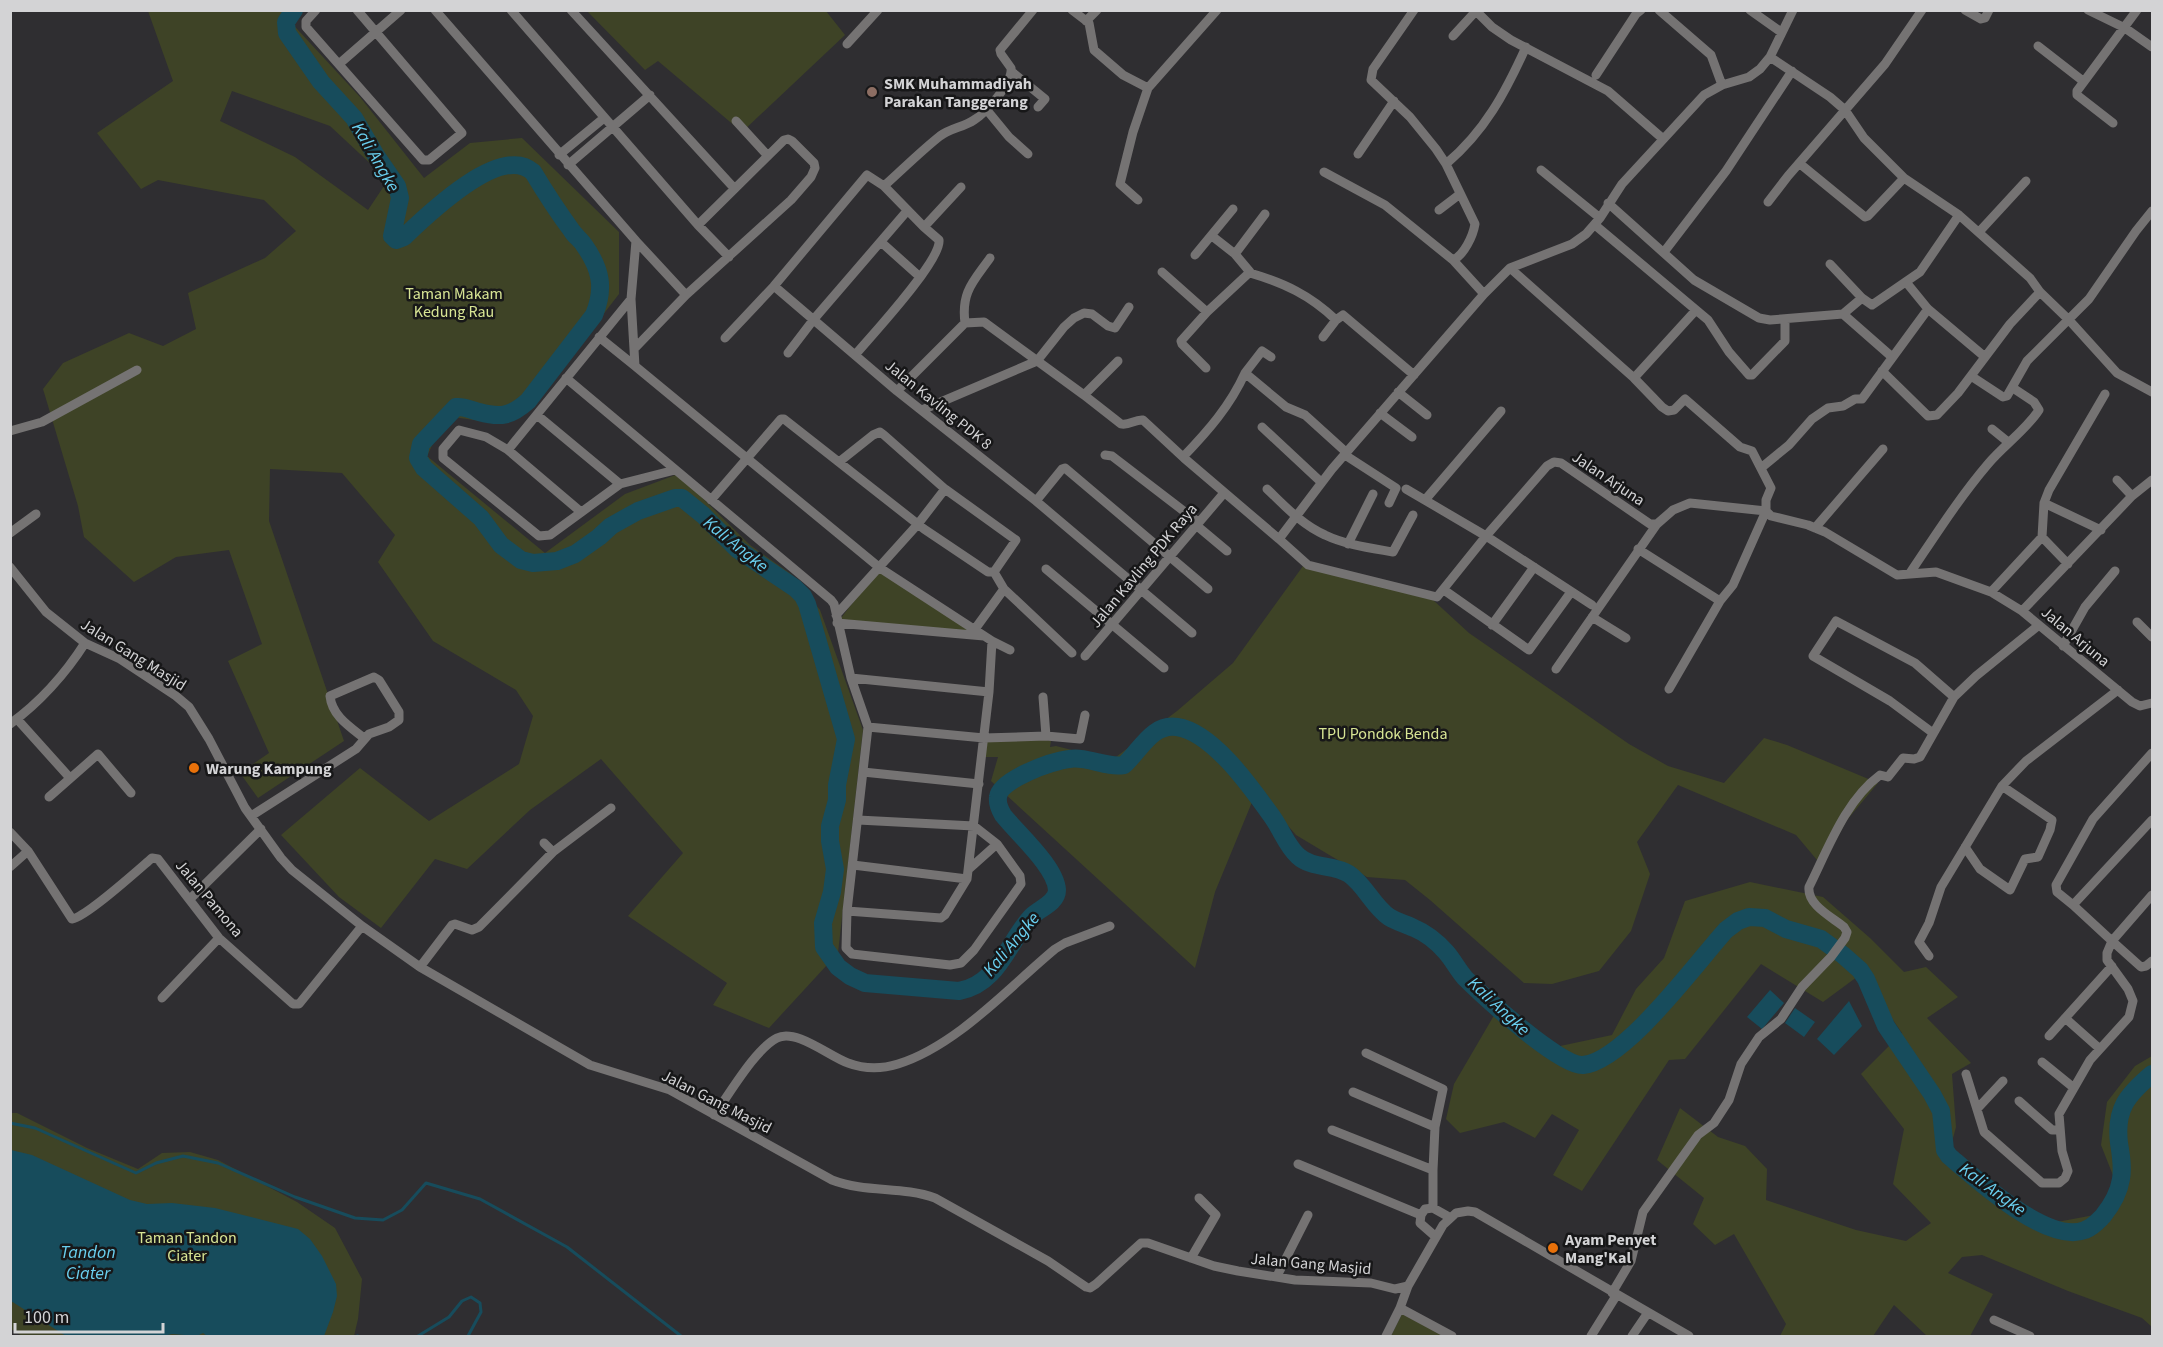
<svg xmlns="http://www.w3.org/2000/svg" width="2163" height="1347" viewBox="0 0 2163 1347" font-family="'Source Sans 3',sans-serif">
<rect width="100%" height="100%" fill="#2f2e31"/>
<path fill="#3e4326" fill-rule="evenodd" d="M148,11h144l-6,6 74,80 64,81 46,-35 52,-5 97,94v62l-85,110 -32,20 -56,-8 -19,40 118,97 80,-59 53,-20 72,71 41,29 29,36 43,120 -25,223 -69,75 -56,-23 14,-22 -99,-67 55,-63 -82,-94 -71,51 -63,59 -32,-10 -54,69 -42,-31 -58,-62 79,-67 69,53 90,-57 14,-48 -17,-26 -83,-49 -55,-79 17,-27 -53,-62 -72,-4 -1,52 75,220 -86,57 -18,-25 29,-20 -41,-92 34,-17 -33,-94 -53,7 -42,25 -50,-45 -6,-31 -35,-117 20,-26 66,-30 34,13 33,-17 -8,-36 77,-35 31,-27 -32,-31 -106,-20 -17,9 -44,-56 76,-52zM232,91l98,35 58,54 -20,30 -73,-53 -75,-36z
M587,11h239l19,24 -103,97 -84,-71 -13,9z
M1303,566l129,33 37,34 160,111 39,22 56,17 40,-45 23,7 91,38 -31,37 -25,46 -26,-31 -118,-50 -41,57 13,32 -19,57 -32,40 -47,13 -28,-1 -94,-83 -25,-20 -38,-3 -36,-21 -35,-21 -39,-45 -42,102 -20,76 -204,-187 7,-24h-16l5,-19 46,-1 18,4 -1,6 6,-1 56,14 65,-49 56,-48z
M880,568l96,67 -139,-12z
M1750,882l73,15 47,41 34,34 22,-5 32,30 -31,21 44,45 -19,11 4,53 -7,26 33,33 75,36 48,-9 13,-25 -17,-43 6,-43 28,-36 17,-10v271l-10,-9 -74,-27 -86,-36 -20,2 -14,16 45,21 -23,42h-43l-33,-31 -21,31h-93l6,-12 -52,-90 -19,11 -22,-21 11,-26 -47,-38 23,-52 38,29 27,9 22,23 -1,31 90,30 50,11 25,-18 -38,-39 11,-55 -43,-55 41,-41 -41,-59 -38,28 -62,-38 -76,95 -16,1 -87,131 -29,-16 26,-45 -27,-16 -17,24 -31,-16 -44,11 -14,-14 8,-35 42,-72 50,37 66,-14 24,-46 28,-31 21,-57z
M10,1113h7l70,35 51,21 24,-16 28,-1 28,8 79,42 38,26 27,51 -4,40 -4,17h-332l-11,-7z
M1402,1314l42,22h-53z"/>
<path fill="#174c5c" d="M1770,990l14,13 -22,26 -15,-12z
M1849,1001l13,25 -28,29 -17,-16z
M1795,1008l20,14 -11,15 -19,-14z
M11,1150l21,5 98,45 17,4 25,-1 43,5 83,21 12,10 12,17 14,28 1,12 -4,16 -9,24h-117l-4,-3 -6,3 -25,-2 -9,2h-97l-55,-35z"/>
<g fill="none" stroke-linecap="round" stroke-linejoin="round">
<path stroke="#174c5c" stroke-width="3" d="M10,1123l25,5 101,45 20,-10 27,-7 35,7 77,34 60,21 28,2 19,-10 24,-27 54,16 87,48 114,89
M357,1336h1
M418,1336l31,-19 13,-16 9,-4 9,6 1,9 -13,24"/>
<path stroke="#174c5c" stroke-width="18" d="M294,10l-8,12 1,11 34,49 33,36 21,36 22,32 3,12 -8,38 4,4 8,-3c23,-22 97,-94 129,-65 12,20 25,40 39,59 3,5 9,9 12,14 17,24 21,43 10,70l-66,86c-17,15 -27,17 -49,11 -9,-2 -14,-6 -23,-5l-35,37 -3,14 6,10 57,50 20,27 20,15 12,3 24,-2 18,-7 24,-17 12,-11 27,-15 37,-13h7l21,17 34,34 58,39 8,8 4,8 39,135 -9,46v15l-7,26v15l5,28 -3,23 -9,31 1,24 14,20 12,9 15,7 94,8c39,-6 50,-51 73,-75 8,-8 25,-13 25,-26 -1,-23 -40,-57 -54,-75 -3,-5 -6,-11 -5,-18 2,-18 55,-36 71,-38 19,-3 36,9 55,6 16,-14 28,-42 53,-38 36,5 76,63 96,91 9,13 14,28 25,38 14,13 36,8 51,18 16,11 24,32 40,43 8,5 17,7 25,11 12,5 24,15 32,24 7,8 12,18 19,26 18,18 96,89 118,87 42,-4 114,-103 143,-135l12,-9 11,-4 16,1 21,11 35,10 22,16 17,15 6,9 20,47 46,68 9,17 4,39 4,6c27,23 99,89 136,74 8,-3 13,-9 18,-14 8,-10 16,-24 18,-37 2,-12 0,-24 -2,-36 -4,-34 8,-48 33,-69"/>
<path stroke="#757373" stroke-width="9" d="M316,10l-10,11v6l117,133h6l33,-27 -105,-123
M435,10l201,231 -5,58 4,67 245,202 112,73 -3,51 -22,187 -22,36 -4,3 -94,-7
M511,10l187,215 31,32
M571,10l163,178
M1072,10l17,13 5,27 29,25 25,13
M1475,10l17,17 19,13 97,51 54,47
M1659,10l52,45 11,30
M1750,10l31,22
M1793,10l-23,47 -10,12 -11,8 -27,8 -18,10 -82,89 -22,34 -14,16 -14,10 -62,24 -26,26 -152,175 -53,70 29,26 129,32 49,-61 61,-70 7,-4 7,1 89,61h7l16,-14 17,-7 76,8 5,5 37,9 17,7 72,43 39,-3 55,20 31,19 110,91 8,4 12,-3
M1965,10l16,9 4,-1 4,-8
M2088,10l37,18 27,19
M1086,21l11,-11
M1453,36l23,-25
M847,44l31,-34
M2038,46l45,35
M1770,57l60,40 15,13 19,28 40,40 55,37 71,63 10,14 29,28 48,53 35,19
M339,64l62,-54
M1012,72l33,27 -7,8
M1596,75l40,-61 5,-4
M986,109l23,28 19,17
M736,121l32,35
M2113,123l-36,-28v-4l60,-81
M1358,154l36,-53
M559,155l45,-37
M1799,163l66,54 3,-1 36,-38
M1446,164c39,-33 59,-71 80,-117
M568,165l82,-70
M1541,170l59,48
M1324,172l61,33 68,55c11,-5 20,-24 22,-36l-29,-60 -10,-15 -26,-32 -39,-37 2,-11 41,-59
M884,186c19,-17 37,-35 56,-50 11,-8 24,-9 34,-16 12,-7 39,-38 37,-52l-10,-14 -1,-4 33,-40
M1138,200l-18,-16 13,-52 15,-44 69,-78
M1768,202l20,-26 97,-112 37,-54
M1608,203l86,77 65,38 11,2 73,-6 19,-16
M1439,210l21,-16
M1595,225l113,95 21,32 20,23h3l33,-34v-22
M1979,232l47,-51
M636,241l50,54
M881,242l39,35
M1664,252l62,-81 66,-100
M1235,254l30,-40
M1195,255l38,-46
M1453,260l31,34
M1830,264l32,34 10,7 48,-33 39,-57
M1510,268l124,110 28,29 6,4 6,-1 11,-11 55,48 12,4 19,37 -5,12v11l-33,74 -13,16 -51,88
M1162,272l45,40
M1250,273c34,10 60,22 86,47
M1906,282l22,27 57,48
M774,286l93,-111 17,11 40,41 37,-40
M1843,314l49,43
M965,323c-4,-31 8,-41 25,-65
M599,337l36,29
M1323,337l13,-17 7,-5 71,60
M725,338l49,-52 123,105 139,110 156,132
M635,348l51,-53 105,-95 20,-23 4,-9 -1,-5 -22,-22 -4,-2 -4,1 -86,85
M788,353l26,-34 93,-108
M856,354c16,-19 86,-94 83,-114l-15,-13
M1206,368l-24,-24 -1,-3 26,-29 43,-40 -15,-18 -23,-18
M1882,371l46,45 9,-1 21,-22 52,-69 30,-32
M1245,373l17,-22 9,6
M1971,376l32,21 4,-1 20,-35 62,-62 47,-68 16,-20
M566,378l265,222 3,4 17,74 17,49 -21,184 -1,37 6,6 98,11 11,-2 13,-13 47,-66 -1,-8 -23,-32 -23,-18 -116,-6
M1634,378l62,-68
M897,391l68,-68 19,-1 100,73 37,29c8,2 14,-5 22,-4l41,38 95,81
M1398,392l29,23
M1084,395l34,-34
M922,410l115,-49 27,-34 10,-9 10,-5 8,1 16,12 7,2 14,-21
M1380,413l32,24
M537,415l83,69
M1262,427l59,55
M1992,429l16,13
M10,431l32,-9 95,-52
M508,450l123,-151
M1105,455l7,1 86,66
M1345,455l51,33 -7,15
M1183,457c25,-26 47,-51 62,-84l41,34 19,8 42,38
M839,462l34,-27 7,-3 4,3 61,54 71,51 -22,32
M1761,468l28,-23 23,-26 16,-11 15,-2 12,-7h7l66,-90
M2117,480l15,16
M1267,489c18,17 35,36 58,46 21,10 45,13 68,17l20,-37
M1406,489l80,47 106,69
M711,500l70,-81h3l140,110 64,43h6l10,17 68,64
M1425,500l76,-89
M1036,501l26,-32 3,-1 143,121
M2044,503l57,27
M581,512l-73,-62 -22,-13 -27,-7 -16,19v9l96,78 11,-1 70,-51 55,-14
M1196,525l31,26
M1815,528l68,-79
M10,533l26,-19
M2042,537l2,-34 5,-13 56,-96
M1348,544l25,-50
M1638,549l82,52
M10,567l36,45 39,31 35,16 56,37 13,11 20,32 36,69 36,50 11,12 70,56 58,41 170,98 80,25 162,90c34,13 70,6 103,18l113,63 38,26 4,1 6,-4 45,-41h7l66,23 24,5 57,9 76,3 24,6 13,-3
M1046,569l118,99
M1910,573c25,-37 49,-75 78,-109 16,-19 38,-34 51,-54l-5,-8 -21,-14
M1444,590l85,60 42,-58
M1991,592l51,-55 26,27
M2022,611l110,-115 20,-16
M836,615l82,-91 27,-35
M1592,617l34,21
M2137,622l15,15
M837,623l147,13
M1492,625l42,-58
M975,629l29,-40
M992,641l18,9
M2063,646l22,-39 30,-36
M1085,656l139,-163
M1556,669l101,-145
M851,678l138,14
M1043,697l3,39
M17,719l53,59
M10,724c29,-21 56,-51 75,-81
M868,727l116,11 62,-2 34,3 5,-24
M1933,733l-43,-32 -77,-45 23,-35 79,42 39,34
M2152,753l-59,66 -37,66 1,7 16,13 79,-85
M863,772l116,12
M49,797l49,-43 33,39
M251,816l105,-67 13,-15 20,-7 10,-7v-8l-20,-32 -5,-3 -44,19c2,20 20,31 34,42
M10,832l18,19 44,68c14,-2 66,-49 80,-61l6,1 61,79 74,66h6l63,-78
M544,843l9,9
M1965,847l15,22 30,21 15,-31 13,-2 12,-27 2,-10 -50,-34
M853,865l114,14
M10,867l18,-16
M969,869l28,-25
M190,899l71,-70
M2073,905l39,36 40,-46
M1929,956l-10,-14 10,-19 12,-36 61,-101 24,-25 92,-71
M420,967l32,-42 3,-1 17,6 7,-3 74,-75 58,-44
M162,998l57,-60
M2065,1018l35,31
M2049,1036l63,-70
M2042,1062l32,26
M1966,1074l18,58 58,51h17l6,-5 3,-7 -6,-20 -3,-37 31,-54 39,-43 4,-16 -5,-12 -21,-29v-7l5,-12 29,26 5,-1 6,-5
M1353,1092l82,35
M2019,1101l33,29h8
M1977,1109l26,-28
M714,1115c15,-20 41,-66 63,-77 19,-10 53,19 71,25 16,6 34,6 50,1 58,-18 110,-76 157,-115l10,-6 45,-17
M1332,1130l101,40 2,-43 8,-38 -77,-36
M1298,1164l123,51
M1433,1170v38
M1436,1237l-16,-14 1,-8 4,-6 8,-1 16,9
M1191,1258l25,-43 -17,-17
M1277,1276l31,-61
M1612,1293l19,-32 12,-49 55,-77 16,-12 15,-23 12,-36 18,-27 22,-18 21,-32 29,-30 14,-19 2,-6 -3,-5c-12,-10 -37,-22 -35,-40 19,-38 36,-86 71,-112l8,2 15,-19 11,1 6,-2 34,-60 22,-21 63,-51
M1400,1308l52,28
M1994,1320l36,16
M1386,1336l14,-28 8,-22 35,-61 13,-12 12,-2 7,1 214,124
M1591,1336l25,-40
M1632,1336l15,-22"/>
</g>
<circle fill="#8d6e63" stroke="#171718" stroke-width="2" cx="872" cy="92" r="6"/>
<g fill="#e8710a" stroke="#171718" stroke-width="2">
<circle cx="194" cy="768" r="6"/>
<circle cx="1553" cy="1248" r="6"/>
</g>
<g text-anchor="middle" stroke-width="5" stroke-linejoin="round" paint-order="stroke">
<g font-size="16" font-weight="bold" fill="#d3d3d5" stroke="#171718" text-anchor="start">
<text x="884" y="89">SMK Muhammadiyah<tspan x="884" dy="18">Parakan Tanggerang</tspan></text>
<text x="206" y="774">Warung Kampung</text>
<text x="1565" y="1245">Ayam Penyet<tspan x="1565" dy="18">Mang'Kal</tspan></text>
</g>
<g font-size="16" fill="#d8e594" stroke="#171718">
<text x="454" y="299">Taman Makam<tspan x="454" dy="18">Kedung Rau</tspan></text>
<text x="1383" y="739">TPU Pondok Benda</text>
<text x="187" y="1243">Taman Tandon<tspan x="187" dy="18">Ciater</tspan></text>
</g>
<g font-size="16" fill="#d3d3d5" stroke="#171718">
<text transform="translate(939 404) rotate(39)" y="6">Jalan Kavling PDK 8</text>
<text transform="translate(1609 478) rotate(34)" y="6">Jalan Arjuna</text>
<text transform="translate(1143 565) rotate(-50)" y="6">Jalan Kavling PDK Raya</text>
<text transform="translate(2076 636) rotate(40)" y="6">Jalan Arjuna</text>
<text transform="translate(134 654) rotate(32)" y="6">Jalan Gang Masjid</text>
<text transform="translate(210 898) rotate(50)" y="6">Jalan Pamona</text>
<text transform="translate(717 1101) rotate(27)" y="6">Jalan Gang Masjid</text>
<text transform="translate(1311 1263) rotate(5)" y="6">Jalan Gang Masjid</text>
</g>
<g font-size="18" font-style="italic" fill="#69cfef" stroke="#171718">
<text transform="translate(376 157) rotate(60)" y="6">Kali Angke</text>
<text transform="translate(736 544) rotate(39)" y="6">Kali Angke</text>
<text transform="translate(1011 944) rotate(-50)" y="6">Kali Angke</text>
<text transform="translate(1499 1006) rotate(43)" y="6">Kali Angke</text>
<text transform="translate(1993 1189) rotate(36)" y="6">Kali Angke</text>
<text x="88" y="1258">Tandon<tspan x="88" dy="21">Ciater</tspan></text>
</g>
</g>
<rect width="2163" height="1347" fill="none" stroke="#d3d3d5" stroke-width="24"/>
<path d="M15 1323v9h148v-9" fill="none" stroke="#d3d3d5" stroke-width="3"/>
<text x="24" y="1323" font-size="18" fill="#d3d3d5" stroke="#171718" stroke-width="4.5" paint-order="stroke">100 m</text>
</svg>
